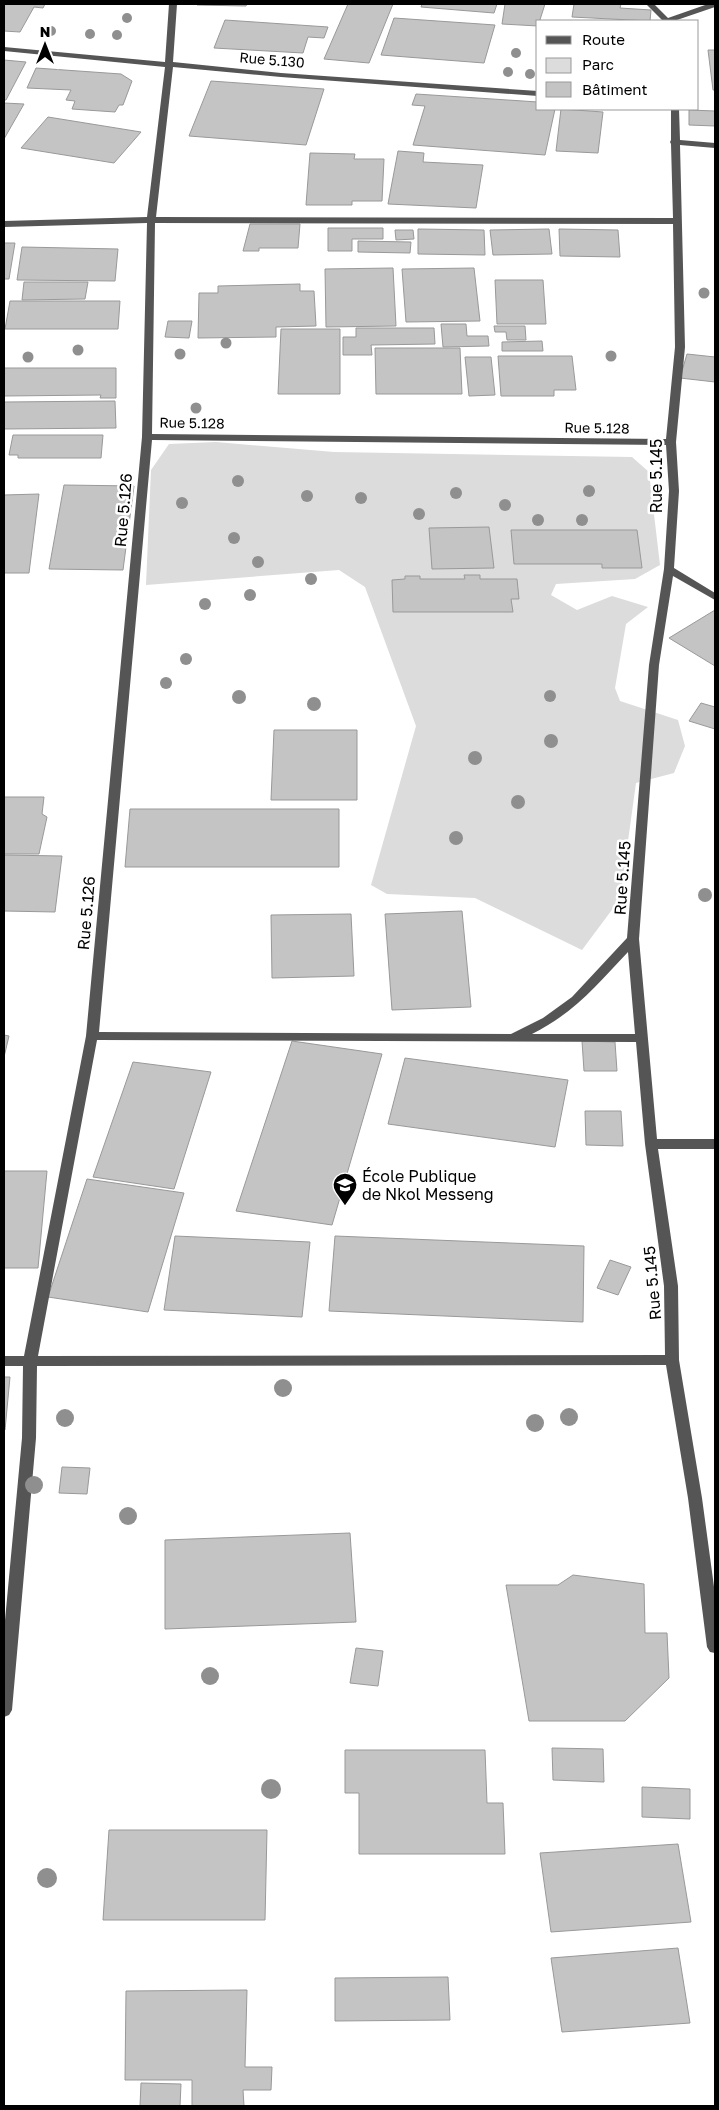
<svg xmlns="http://www.w3.org/2000/svg" width="719" height="2110" viewBox="0 0 719 2110" font-family="'Golos Text',sans-serif">
<rect width="100%" height="100%" fill="#fff"/>
<path fill="#dcdcdc" d="M216,442l118,10 298,5 17,15 11,93 -25,14 -79,5 -5,11 26,15 35,-14 36,11 -22,17 -11,64 5,13 58,19 7,26 -11,27 -38,10 -16,116 -38,51 -107,-52 -88,-4 -16,-9 45,-159 -51,-139 -26,-17 -193,15 5,-115 18,-26z"/>
<path fill="#c4c4c4" stroke="#999" d="M4,4h41l-2,4 -9,-1 -14,25 -16,-1z
M198,4h49l-1,2 -49,-1z
M348,4h45l-24,59 -45,-4z
M422,4h75l-3,9 -73,-6z
M505,4h40l-7,22 -36,-2z
M574,4h47l-1,4 31,2 -1,11 -78,-4z
M394,18l101,7 -11,38 -103,-8z
M225,20l103,7 -4,11 -16,-1 -5,16 -89,-5z
M708,50h7v40h-2z
M4,60l22,2 -20,38h-2z
M36,68l85,6 11,7 -9,24h-4l-4,7 -43,-3 3,-8 -9,-1 5,-10 -44,-2z
M211,81l113,8 -18,56 -117,-9z
M416,94l122,8v7h17l-10,46 -132,-10 12,-39 -13,-1z
M4,103l20,1 -20,35z
M561,109l42,3 -5,41 -42,-2z
M689,110l26,1v15l-26,-1z
M48,117l93,15 -27,31 -93,-15z
M398,151l26,2 -1,9 60,3 -7,43 -88,-4z
M310,153l45,1 -1,5h30l-2,42h-30v4h-46z
M250,224h50l-2,24h-39v3h-16z
M328,228h55v11h-31v12h-24z
M418,229l66,1 1,25 -67,-1z
M549,229l3,25 -59,1 -3,-25z
M559,229l59,1 2,27 -60,-1z
M395,230h18l1,9 -18,1z
M358,241l53,1 -1,11 -52,-1z
M4,243h11l-6,36h-5z
M22,247l96,2 -3,32 -98,-1z
M393,268l3,58 -70,1 -1,-58z
M474,268l6,53 -74,1 -4,-53z
M495,280h48l3,44h-49z
M24,282h64l-3,17 -63,1z
M300,284v7h14l2,35 -40,1v10l-78,1 1,-45h19v-7z
M10,301h110l-2,28h-113z
M168,321h24l-3,17 -24,-1z
M441,324h25l1,12h21l1,10 -46,1z
M494,326h31l1,14h-19l-1,-8h-11z
M356,328h78l1,16 -64,1 1,10h-29v-18h13z
M281,329h59v65h-62z
M542,341l1,10h-41v-9z
M375,348h85l2,46h-86z
M687,354l28,3v25l-35,-4z
M498,356h74l4,34h-22v6h-53z
M465,357h26l4,38 -26,1z
M4,368h112v30h-16l1,-3 -97,1z
M115,401l1,27 -112,1v-27z
M13,435h90l-2,23h-83v-3h-9z
M64,485l70,1 -11,84 -74,-1z
M39,494l-10,79h-25v-78z
M489,527l5,41 -62,1 -3,-41z
M511,530h126l5,38h-40v-4h-88z
M464,575h16v4h37l2,20h-8l2,13h-120l-1,-32 13,-1v-3h15v3h45z
M715,610v56l-46,-28z
M701,703l14,4v22l-26,-8z
M274,730h83v70h-86z
M4,797h40l-2,17 5,3 -8,37h-35z
M130,809h209v58h-214z
M4,855l58,1 -7,56 -51,-1z
M462,911l9,96 -79,3 -7,-96z
M351,914l3,62 -82,2 -1,-63z
M4,1035l5,1 -5,21z
M292,1041l90,13 -50,171 -96,-14z
M582,1041l33,1 2,29h-33z
M405,1058l163,22 -13,67 -167,-23z
M133,1062l78,10 -37,117 -81,-12z
M585,1111h36l2,35 -37,-1z
M4,1171h43l-9,97h-34z
M87,1179l97,14 -36,119 -100,-15z
M175,1236l135,6 -8,75 -138,-7z
M335,1236l249,10 -1,76 -254,-11z
M610,1260l21,7 -13,28 -21,-7z
M4,1377h6l-5,53h-1z
M62,1467l28,1 -3,26 -28,-1z
M350,1533l6,89 -191,7v-89z
M573,1575l71,9 1,49h22l2,45 -44,43h-96l-23,-136h52z
M356,1648l27,3 -5,35 -28,-3z
M552,1748l51,1 1,33 -51,-2z
M345,1750h140l2,53h16l2,51h-146v-61h-14z
M642,1787l48,2v30l-48,-2z
M109,1830h158l-2,90h-162z
M678,1844l13,78 -140,10 -11,-79z
M678,1948l12,75 -128,9 -11,-74z
M448,1977l2,43 -115,1v-43z
M247,1990l-2,77h27l-1,23h-28l1,16h-52v-26h-67l1,-89z
M141,2083l40,1 -1,22h-40z"/>
<g fill="none" stroke-linecap="round" stroke-linejoin="round">
<path fill="#555" fill-rule="evenodd" d="M169,4h8l-4,58 108,11 257,18v5l-257,-19 -108,-10 -17,150 517,1 -2,-74 -1,-2 1,-2v-31h8l1,31 35,3v5l-35,-3 5,202 -9,95 3,49 -5,77 41,25v7l-42,-24 -14,89 -20,274 18,200h58v10h-57l20,137 1,74 23,138 13,96v59l-5,-1 -3,-5 -19,-149 -22,-133 -629,1 -1,72 -24,272 -3,5 -5,2v-86l18,-193 1,-72h-19v-10h20l62,-320 56,-599 5,-214 -143,4v-6l143,-4 18,-150 -161,-16v-4l161,15zM155,223l518,1 2,123 -9,92 -514,-5zM152,440l514,5 3,46 -5,78 -15,96 -22,273 -55,59 -29,21 -32,16 -412,-2zM628,952l7,82h-103c42,-21 65,-49 96,-82zM97,1040l539,2 9,102 19,142 1,69 -627,1z
M646,4h8l14,14 40,-14h7v3l-41,14h-11z"/>
</g>
<g fill="#8f8f8f">
<circle cx="127" cy="18" r="5"/>
<circle cx="51" cy="31" r="5"/>
<circle cx="90" cy="34" r="5"/>
<circle cx="117" cy="35" r="5"/>
<circle cx="516" cy="53" r="5"/>
<circle cx="508" cy="72" r="5"/>
<circle cx="530" cy="74" r="5"/>
<circle cx="704" cy="293" r="5.5"/>
<circle cx="226" cy="343" r="5.5"/>
<circle cx="78" cy="350" r="5.5"/>
<circle cx="180" cy="354" r="5.5"/>
<circle cx="611" cy="356" r="5.5"/>
<circle cx="28" cy="357" r="5.5"/>
<circle cx="196" cy="408" r="5.5"/>
<circle cx="238" cy="481" r="6"/>
<circle cx="589" cy="491" r="6"/>
<circle cx="456" cy="493" r="6"/>
<circle cx="307" cy="496" r="6"/>
<circle cx="361" cy="498" r="6"/>
<circle cx="182" cy="503" r="6"/>
<circle cx="505" cy="505" r="6"/>
<circle cx="419" cy="514" r="6"/>
<circle cx="538" cy="520" r="6"/>
<circle cx="582" cy="520" r="6"/>
<circle cx="234" cy="538" r="6"/>
<circle cx="258" cy="562" r="6"/>
<circle cx="311" cy="579" r="6"/>
<circle cx="250" cy="595" r="6"/>
<circle cx="205" cy="604" r="6"/>
<circle cx="186" cy="659" r="6"/>
<circle cx="166" cy="683" r="6"/>
<circle cx="550" cy="696" r="6"/>
<circle cx="239" cy="697" r="7"/>
<circle cx="314" cy="704" r="7"/>
<circle cx="551" cy="741" r="7"/>
<circle cx="475" cy="758" r="7"/>
<circle cx="518" cy="802" r="7"/>
<circle cx="456" cy="838" r="7"/>
<circle cx="705" cy="895" r="7"/>
<circle cx="283" cy="1388" r="9"/>
<circle cx="569" cy="1417" r="9"/>
<circle cx="65" cy="1418" r="9"/>
<circle cx="535" cy="1423" r="9"/>
<circle cx="34" cy="1485" r="9"/>
<circle cx="128" cy="1516" r="9"/>
<circle cx="210" cy="1676" r="9"/>
<circle cx="271" cy="1789" r="10"/>
<circle cx="47" cy="1878" r="10"/>
</g>
<defs>
<symbol id="school-pin" viewBox="-11 -11 22 30"><path d="M0 17L-7.5 6A9.5 9.5 0 1 1 7.5 6Z" fill="#000" stroke="#fff"/><path d="M0-5L7-2L0 1L-7-2ZM-4 1L0 2.5L4 1V4Q0 6-4 4Z" fill="#fff"/></symbol>
</defs>
<g fill-rule="evenodd">
<use href="#school-pin" x="331" y="1171" width="28" height="38"/>
</g>
<g text-anchor="middle" stroke-width="5" stroke-linejoin="round" paint-order="stroke">
<g font-size="14" fill="#000" stroke="#fff">
<text transform="translate(272 60) rotate(5)" y="5">Rue 5.130</text>
<text transform="translate(192 423) rotate(1)" y="5">Rue 5.128</text>
<text transform="translate(597 428) rotate(1)" y="5">Rue 5.128</text>
</g>
<g font-size="16" fill="#000" stroke="#fff">
<text transform="translate(656 476) rotate(-90)" y="6">Rue 5.145</text>
<text transform="translate(123 510) rotate(-85)" y="6">Rue 5.126</text>
<text transform="translate(622 878) rotate(-86)" y="6">Rue 5.145</text>
<text transform="translate(86 913) rotate(-85)" y="6">Rue 5.126</text>
<text transform="translate(652 1283) rotate(-95)" y="6">Rue 5.145</text>
</g>
<g font-size="16" fill="#000" stroke="#fff" text-anchor="start">
<text x="362" y="1182">École Publique<tspan x="362" dy="18">de Nkol Messeng</tspan></text>
</g>
</g>
<rect width="719" height="2110" fill="none" stroke="#000000" stroke-width="10"/>
<rect x="536" y="20" width="162" height="90" fill="#ffffff" stroke="#999999"/>
<rect x="546" y="36" width="25" height="8" fill="#555555" stroke="#999999"/>
<text x="582" y="45" font-size="15" fill="#000000">Route</text>
<rect x="546" y="58" width="25" height="15" fill="#dcdcdc" stroke="#999999"/>
<text x="582" y="70" font-size="15" fill="#000000">Parc</text>
<rect x="546" y="82" width="25" height="15" fill="#c4c4c4" stroke="#999999"/>
<text x="582" y="95" font-size="15" fill="#000000">Bâtiment</text>
<g transform="translate(45 45)" stroke="#ffffff" stroke-width="4" paint-order="stroke">
<path d="M0-4L9 19L0 12L-9 19Z" fill="#000000"/>
<text y="-8" font-size="14" font-weight="bold" text-anchor="middle" fill="#000000">N</text>
</g>
</svg>
